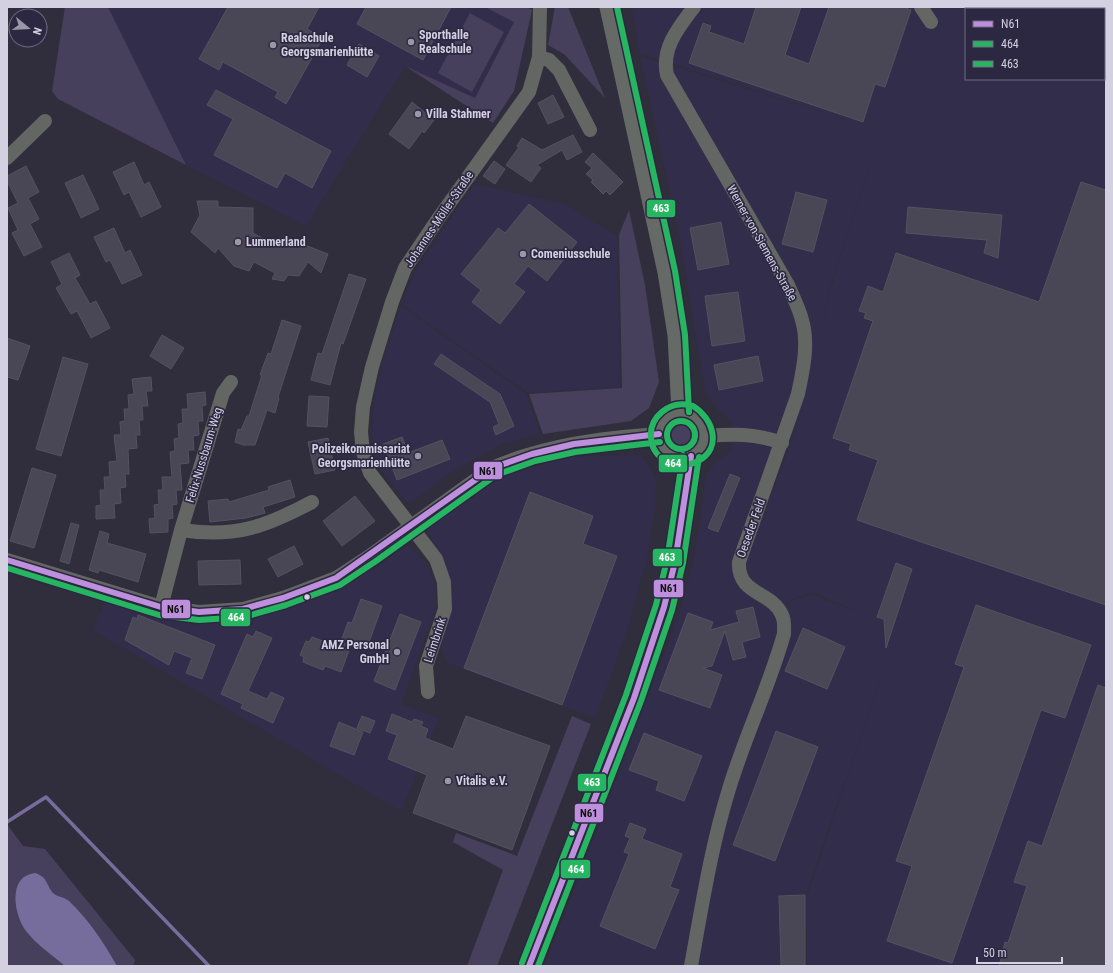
<svg xmlns="http://www.w3.org/2000/svg" width="1113" height="973" viewBox="0 0 1113 973" font-family="'Roboto Condensed',sans-serif">
<rect width="100%" height="100%" fill="#302e3c"/>
<path fill="#332d4c" fill-rule="evenodd" d="M108,7h377l29,15 -39,76 -70,-32 -99,160 -120,-61z
M632,7h474v959h-299l-1,-66 83,-247 -85,247 1,66h-260l138,-362 13,-56 10,-72 10,-15 16,-10v-31l-15,-11 -12,-19 -27,-162 -38,-172 242,75 -243,-78zM966,9h138v70h-138zM879,139l-51,158 -7,41 7,-45zM806,399l-20,58 -27,69 -1,-1zM743,575l38,29 30,-12 67,28 -67,-26 -30,11z
M474,184l91,20 52,32 3,151 -92,6 -127,-89 14,-32z
M401,306l125,88 14,40 -38,10 -54,30 -36,28 -6,-1 -25,-31 -6,-17 -3,-18 1,-27 8,-41z
M641,455l15,24 -1,29 -8,49 -22,80 -30,81 -147,-55 -9,-17 2,-89 -15,-29 29,-24 47,-27 62,-20z
M407,545l20,20 8,18 1,25 -35,96 38,14 -38,93 -308,-181 12,-29 54,15 40,4 45,-3 42,-9 44,-17 47,-24z"/>
<path fill="#46405d" d="M65,7h43l78,158 -128,-66 -6,-8z
M485,7h42l5,3 -18,81 -21,32 -88,-57 70,32 39,-76z
M555,7h13l37,91 -41,-44 -16,-9z
M470,13l34,19 -32,60 -34,-19z
M629,210l16,75 14,97 -10,26 -18,13 -88,13 -14,-40 93,-6 -3,-153z
M667 435a15 15 0 1 1 30 0a15 15 0 1 1-30 0Z
M572,716l19,8 -94,242h-30l36,-96 -50,-28 3,-9 61,23z
M7,824l16,22 22,3 90,111 -2,6h-126z"/>
<path fill="#766d9c" d="M35,873c13,4 11,12 18,20 4,4 12,4 16,8 20,19 35,42 48,65h-52c-13,-11 -29,-22 -39,-35 -12,-16 -19,-55 9,-58z"/>
<g fill="none" stroke-linecap="round" stroke-linejoin="round">
<path stroke="#766d9c" stroke-width="3.5" d="M7,822l39,-25 163,169"/>
</g>
<path fill="#494655" stroke="#54525f" d="M228,7h91l-12,22 16,9 -37,66 -11,-7 3,-5 -55,-30 -4,8 -20,-11z
M366,7h85l-28,53 -66,-36z
M756,7h45l-16,48 24,9 20,-57h74l8,3 -26,77 -10,-3 -12,38 -174,-59 14,-40 8,3 -2,6 35,12z
M359,44l20,12 -12,21 -20,-12z
M216,90l115,61 -19,37 -27,-15 -8,15 -63,-33 19,-36 -26,-14z
M553,95l11,22 -16,7 -10,-21z
M412,102l22,18 -10,13 -2,-2 -13,18 -20,-15z
M573,135l9,17 -15,8 -5,-10 -25,15 4,3 -10,14 -25,-17 13,-18 -2,-1 5,-8 20,12z
M593,153l30,29 -13,13 -4,-4 -3,3 -12,-12 2,-2 -7,-6 6,-6 -7,-6z
M494,161l11,8 -10,15 -12,-8z
M134,162l10,23 5,-3 12,25 -20,10 -12,-25 -5,3 -11,-23z
M26,166l13,26 -11,6 11,21 -9,5 12,23 -18,9 -12,-23 6,-3 -10,-22 10,-5 -11,-22v-5z
M83,175l16,34 -18,9 -16,-35z
M1081,182l25,8v415l-249,-85 21,-60 -29,-10 2,-6 -18,-6 40,-117 -9,-3 2,-5 -7,-2 9,-25 15,6 13,-39 143,49z
M796,192l31,8 -14,52 -31,-8z
M197,201h21v6l35,1v25l25,14 6,-10 44,17 -7,19 -13,-11 -9,14 -11,-1 -4,6 -12,-2 3,-6 -21,-11 -5,9 -15,-5 -16,-18 -3,5 -24,-21 9,-17z
M529,204l48,38 -30,39 -19,-15 -14,18 11,8 -25,32 -28,-22 9,-12 -20,-16 37,-46 7,5z
M908,207l94,8 -4,43 -14,-5 3,-13 -81,-7z
M721,222l8,42 -31,6 -8,-42z
M114,228l11,25 5,-3 12,25 -20,9 -12,-24 -4,2 -12,-25z
M69,253l11,22 -5,3 15,26 6,-3 14,27 -19,10 -14,-27 -6,3 -15,-26 6,-4 -11,-22z
M349,274l17,5 -23,65 -2,-1 -11,42 -19,-5 7,-27 4,1z
M738,292l7,49 -33,5 -7,-50z
M282,320l19,6 -23,71 1,1 -4,15 -8,-3 -12,35h-12l-8,-3 3,-13 3,1 6,-14h2l13,-41h-2l8,-22 3,1z
M162,335l22,13 -13,21 -21,-13z
M7,338l23,8 -12,34 -11,-3z
M441,354l59,40 14,32 -18,9 -3,-8 6,-3 -9,-22 -56,-38z
M758,356l5,25 -44,9 -5,-25z
M63,357l25,7 -27,92 -25,-7z
M151,377l1,14h-6l2,15h-6l1,14h-4l1,15h-4l1,13 -9,1 1,25h-4l1,13 -6,1 1,15 -7,1 1,14 -19,1v-13l5,-1 -1,-15h5l-1,-13h6l-1,-15 8,-1 -3,-26h7l-1,-13 5,-1 -1,-12h5l-1,-14 6,-1 -2,-15z
M205,392l1,13 -4,1 1,15h-5l1,14 -6,1 1,14h-6l1,13 -9,1 2,26h-6l1,14 -5,1 1,13 -5,1v13l-18,1 -1,-14 6,-1 -1,-13 5,-1 -1,-14h5l-1,-13h10l-2,-25 5,-1 -1,-12 5,-1 -1,-14 5,-1 -1,-14h6l-1,-15z
M309,396l20,1 -2,30 -20,-1z
M402,437l6,16 34,-13 8,19 -53,21 -14,-36z
M328,438l7,32 -20,4 -7,-32z
M32,468l24,7 -22,73 -24,-7z
M730,474l10,4 -22,54 -10,-4z
M290,480l5,17 -32,10 2,6 -19,5 -36,4 -2,-21 20,-2 1,3 40,-12 -1,-3z
M530,492l63,24 -10,28 34,12 -55,149 -98,-37z
M355,496l20,25 -33,25 -19,-25z
M71,523l8,2 -10,39 -9,-3z
M100,531l9,3 -2,9 39,11 -8,28 -39,-12 -1,3 -9,-3z
M294,546l9,18 -25,13 -10,-18z
M240,560l1,24 -42,1 -1,-24z
M896,563l16,6 -26,79 -2,-29 -7,-2z
M361,599l21,7 -14,39 -15,-5 -12,32 -16,-6 -2,4 -20,-8 1,-5 -4,-2 6,-14 3,1 3,-5 27,10 9,-25 4,1z
M976,605l115,40 -26,73 -24,-8 -89,253 -65,-22 25,-75 -16,-5 68,-194 -9,-3z
M753,607l7,30 -18,5 4,15 -13,3 -8,-29 -13,35 -9,2 19,7 -12,33 -51,-18 29,-77 25,9 -3,8 29,-8 -3,-11z
M400,614l21,8 -26,68 -21,-9z
M138,615l77,30 -13,34 -16,-6 6,-15 -18,-7 -5,14 -44,-25 8,-23 4,2z
M803,628l42,19 -18,42 -42,-18z
M256,631l16,7 -24,53 19,8 4,-7 13,6 -11,25 -32,-15 2,-4 -22,-10 26,-60 6,3z
M1098,685l8,3v278h-107l6,-24 3,1 19,-57 -13,-4 14,-41 14,5z
M392,714l20,8 2,-3 9,3 -2,4 7,3 -3,9 28,11 13,-33 84,30 -38,104 -99,-37 14,-38 -39,-16 9,-24 -11,-4z
M362,716l13,5 -5,12 -13,-5z
M339,722l24,10 -9,23 -24,-9z
M776,731l42,16 -43,114 -42,-16z
M644,733l58,23 -18,45 -28,-11 3,-9 -30,-11z
M630,823l16,6 -4,10 40,15 -12,33 9,3 -24,59 -55,-23 29,-72 -5,-2 6,-14 -5,-2z
M805,895v71h-24l-2,-70z"/>
<g fill="none" stroke-linecap="round" stroke-linejoin="round">
<path stroke="#636663" stroke-width="14" d="M921,7l10,15
M539,57l10,3 10,10 31,60
M7,158l38,-37
M704,436c30,-2 50,-3 78,7
M181,530c54,8 84,-3 131,-28
M7,560l154,47 38,5 44,-3 40,-11 53,-20 35,-23 121,-87c53,-23 109,-30 167,-34
M161,607l20,-77 42,-137 8,-11
M428,692l-2,-26 19,-57 -1,-27 -8,-23 -66,-86 -7,-21 -2,-20 2,-25 9,-40 20,-65 13,-34 33,-49 91,-127 10,-35 1,-50
M691,966c11,-60 20,-119 38,-177 16,-53 40,-102 55,-155 0,-6 1,-13 -2,-19 -10,-24 -45,-20 -43,-53l59,-168c5,-24 11,-50 4,-74 -3,-12 -9,-23 -14,-35l-121,-210c-6,-27 12,-48 27,-68"/>
<path stroke="#666a66" stroke-width="19" d="M609,7l58,265 10,63 4,77
M659 435a23 23 0 1 1 46 0a23 23 0 1 1-46 0Z
M529,966l105,-268 30,-91 11,-45 8,-45 8,-61"/>
<defs>
<path id="bus-1" d="M7,560l154,47 38,5 44,-3 40,-11 53,-20 156,-110 40,-14 42,-10 85,-10
M529,966l105,-268 30,-91 11,-45 16,-106"/>
<path id="bus-2" d="M689,405c-20,-4 -40,12 -38,33 2,23 28,33 47,23 25,-13 15,-43 -5,-55
M7,568l152,47 40,5 45,-3 42,-12 54,-20 36,-24 120,-86 39,-14 40,-9 85,-10
M538,966l103,-265 31,-91 11,-47 16,-106"/>
<path id="bus-3" d="M617,7l58,264 10,64 4,77
M667 435a14 14 0 1 1 28 0a14 14 0 1 1-28 0Z
M522,963l104,-268 30,-90 11,-45 16,-105"/>
</defs>
<use href="#bus-1" stroke="#2d2842" stroke-width="9"/>
<use href="#bus-2" stroke="#2d2842" stroke-width="9"/>
<use href="#bus-3" stroke="#2d2842" stroke-width="9"/>
<use href="#bus-1" stroke="#be8fdc" stroke-width="6"/>
<use href="#bus-2" stroke="#26b661" stroke-width="6"/>
<use href="#bus-3" stroke="#26b661" stroke-width="6"/>
</g>
<g fill="#9a97a8" stroke="#2d2842" stroke-width="1.5">
<circle cx="411" cy="42" r="4"/>
<circle cx="273" cy="45" r="4"/>
<circle cx="418" cy="114" r="4"/>
<circle cx="238" cy="242" r="4"/>
<circle cx="523" cy="254" r="4"/>
<circle cx="418" cy="456" r="4"/>
<circle cx="397" cy="652" r="4"/>
<circle cx="448" cy="781" r="4"/>
</g>
<g fill="#d3d0e2" stroke="#2d2842" stroke-width="1.5">
<circle cx="307" cy="597" r="3.5"/>
<circle cx="572" cy="833" r="3.5"/>
</g>
<g text-anchor="middle" stroke-width="3.5" stroke-linejoin="round" paint-order="stroke">
<g font-size="12" font-weight="bold" fill="#d3d0e2" stroke="#2d2842" text-anchor="start">
<text x="419" y="39">Sporthalle<tspan x="419" dy="14">Realschule</tspan></text>
<text x="281" y="42">Realschule<tspan x="281" dy="14">Georgsmarienhütte</tspan></text>
<text x="426" y="118">Villa Stahmer</text>
<text x="246" y="246">Lummerland</text>
<text x="531" y="258">Comeniusschule</text>
<text x="410" y="453" text-anchor="end">Polizeikommissariat<tspan x="410" dy="14">Georgsmarienhütte</tspan></text>
<text x="389" y="649" text-anchor="end">AMZ Personal<tspan x="389" dy="14">GmbH</tspan></text>
<text x="456" y="785">Vitalis e.V.</text>
</g>
<g font-size="12" fill="#d3d0e2" stroke="#2d2842">
<text transform="translate(439 219) rotate(-56)" y="4">Johannes-Möller-Straße</text>
<text transform="translate(762 243) rotate(61)" y="4">Werner-von-Siemens-Straße</text>
<text transform="translate(204 455) rotate(-73)" y="4">Felix-Nussbaum-Weg</text>
<text transform="translate(751 528) rotate(-70)" y="4">Oeseder Feld</text>
<text transform="translate(435 640) rotate(-72)" y="4">Leimbrink</text>
</g>
</g>
<g stroke="#2d2842" stroke-width="1.5">
<rect x="646" y="199" width="30" height="19" rx="4" fill="#26b661"/>
<rect x="658" y="454" width="30" height="19" rx="4" fill="#26b661"/>
<rect x="473" y="461" width="30" height="19" rx="4" fill="#be8fdc"/>
<rect x="652" y="548" width="31" height="19" rx="4" fill="#26b661"/>
<rect x="653" y="579" width="31" height="19" rx="4" fill="#be8fdc"/>
<rect x="161" y="599" width="30" height="20" rx="4" fill="#be8fdc"/>
<rect x="220" y="608" width="31" height="19" rx="4" fill="#26b661"/>
<rect x="577" y="773" width="30" height="19" rx="4" fill="#26b661"/>
<rect x="574" y="803" width="30" height="20" rx="4" fill="#be8fdc"/>
<rect x="560" y="859" width="31" height="20" rx="4" fill="#26b661"/>
</g>
<g font-size="11" text-anchor="middle" font-weight="bold" fill="#fff">
<text x="661" y="212">463</text>
<text x="673" y="467">464</text>
<text x="667" y="561">463</text>
<text x="236" y="621">464</text>
<text x="592" y="786">463</text>
<text x="576" y="873">464</text>
</g>
<g font-size="11" text-anchor="middle" font-weight="bold" fill="#111">
<text x="488" y="475">N61</text>
<text x="669" y="592">N61</text>
<text x="176" y="613">N61</text>
<text x="589" y="817">N61</text>
</g>
<rect width="1113" height="973" fill="none" stroke="#d3d0e2" stroke-width="16"/>
<rect x="965" y="8" width="140" height="72" fill="#2d2842" stroke="#6f6b82"/>
<rect x="973" y="21" width="20" height="6" fill="#be8fdc" stroke="#6f6b82"/>
<text x="1001" y="28" font-size="12" fill="#d3d0e2">N61</text>
<rect x="973" y="41" width="20" height="6" fill="#26b661" stroke="#6f6b82"/>
<text x="1001" y="48" font-size="12" fill="#d3d0e2">464</text>
<rect x="973" y="61" width="20" height="6" fill="#26b661" stroke="#6f6b82"/>
<text x="1001" y="68" font-size="12" fill="#d3d0e2">463</text>
<g transform="translate(28 28) rotate(108)"><circle r="19" fill="#2d2842" stroke="#6f6b82"/>
<path d="M0-3L7 15L0 10L-7 15Z" fill="#9a97a8"/>
<text y="-6" font-size="11" font-weight="bold" text-anchor="middle" fill="#d3d0e2">N</text>
</g>
<path d="M977 957v6h85v-6" fill="none" stroke="#d3d0e2" stroke-width="2"/>
<text x="983" y="957" font-size="12" fill="#d3d0e2" stroke="#2d2842" stroke-width="3" paint-order="stroke">50 m</text>
</svg>
